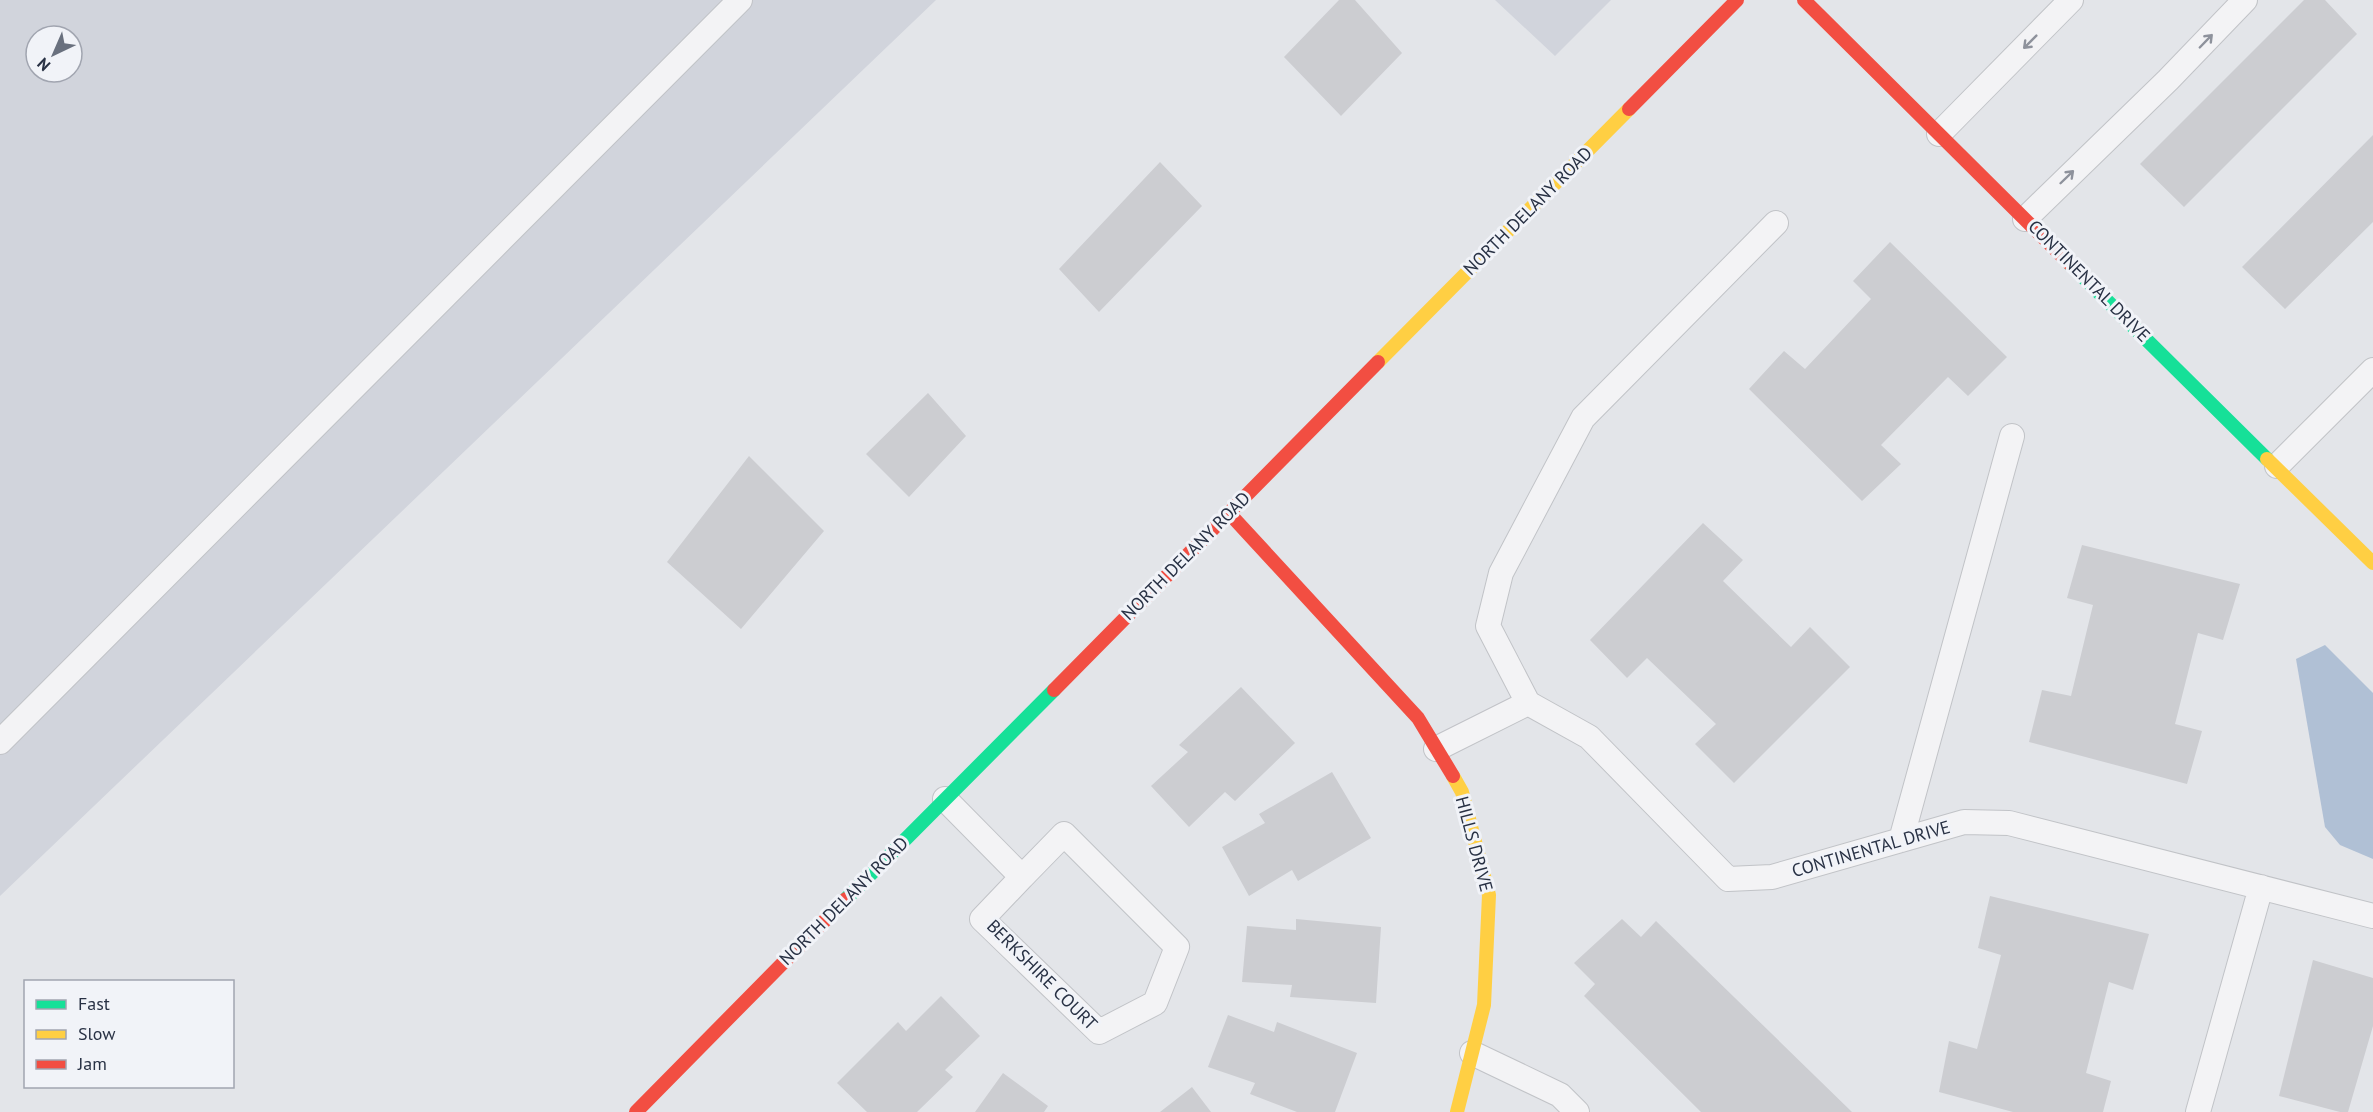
<svg xmlns="http://www.w3.org/2000/svg" width="2373" height="1112" viewBox="0 0 2373 1112" font-family="'PT Sans',sans-serif">
<rect width="100%" height="100%" fill="#e3e5e9"/>
<path fill="#d1d4dc" fill-rule="evenodd" d="M0,0h936l-936,896zM36,36h36v36h-36z
M1495,0h116l-56,56z"/>
<path fill="#b0c0d5" d="M2325,645l48,48v166l-33,-14 -15,-18 -29,-168z"/>
<path fill="#cccdd1" d="M1339,0h16l47,53 -61,63 -57,-59z
M2304,0h21l32,34 -173,173 -44,-43z
M2373,135v87l-88,87 -43,-42z
M1160,162l42,44 -103,106 -40,-43z
M1890,242l117,115 -39,39 -20,-19 -67,68 20,19 -39,37 -113,-112 35,-38 21,18 66,-70 -18,-18z
M928,393l38,43 -57,61 -43,-43z
M749,456l75,75 -83,98 -74,-67z
M1703,523l40,37 -20,21 68,66 19,-20 40,40 -116,116 -39,-39 21,-20 -69,-66 -20,20 -37,-38z
M2082,545l158,39 -17,56 -25,-7 -23,91 27,7 -15,53 -158,-42 13,-52 29,6 22,-91 -26,-7z
M1241,687l54,56 -60,58 -10,-9 -36,35 -38,-41 37,-34 -9,-7z
M1332,772l39,66 -73,43 -6,-11 -43,26 -27,-49 43,-24 -6,-9z
M1990,896l159,38 -16,56 -24,-8 -23,91 25,8 -8,31h-90l-74,-20 10,-51 28,8 24,-94 -23,-7z
M1296,919l85,8 -5,76 -86,-6 2,-12 -50,-3 5,-56 49,4z
M1622,919l19,18 15,-16 196,191h-151l-117,-116 11,-12 -21,-21z
M2313,960l60,18v48l-25,86h-8l-61,-16z
M941,996l39,40 -35,34 8,7 -36,35h-50l-30,-29 61,-61 8,9z
M1228,1015l46,17 3,-10 80,31 -22,59h-38l-47,-18 5,-11 -47,-16z
M1003,1073l45,33 -4,6h-69z
M1192,1087l19,25h-51z"/>
<g fill="none" stroke-linecap="round" stroke-linejoin="round">
<defs>
<path id="lane" d="M1939,134l132,-134
M2025,219l143,-139 77,-80
M2277,466l96,-96
M1528,703l-40,-77 13,-53 82,-155 193,-195
M0,742l740,-742
M1436,749l92,-46 61,34 139,142 44,-2 192,-55 45,1 364,93
M945,799l77,78 -40,42 117,113 56,-29 22,-56 -113,-113 -42,43
M1901,840l111,-404
M1472,1053l88,42 17,17
M2198,1112l63,-225"/>
</defs>
<use href="#lane" stroke="#c1c3c7" stroke-width="26"/>
<use href="#lane" stroke="#f3f3f5" stroke-width="24"/>
<path stroke="#16e098" stroke-width="14" d="M2070,264l197,195
M846,899l208,-209"/>
<path stroke="#ffcf43" stroke-width="14" d="M1378,362l251,-253
M2267,459l106,104
M1453,776l9,16 27,103 -5,110 -27,107"/>
<path stroke="#f24e42" stroke-width="14" d="M1804,0l266,264
M1629,109l108,-109
M1229,513l189,205 35,58
M1054,690l324,-328
M636,1112l210,-213"/>
</g>
<defs><path id="oneway-shaft" d="M-6 0H5M1.5-3L5.5 0L1.5 3" fill="none" stroke-width="1.6" stroke-linecap="round" stroke-linejoin="round" transform="scale(1.5)"/></defs>
<g stroke="#8e929c">
<use href="#oneway-shaft" transform="translate(2206 41) rotate(-46)"/>
<use href="#oneway-shaft" transform="translate(2030 42) rotate(135)"/>
<use href="#oneway-shaft" transform="translate(2067 177) rotate(-44)"/>
</g>
<g text-anchor="middle" stroke-width="6" stroke-linejoin="round" paint-order="stroke">
<g font-size="18" fill="#283144" stroke="#f1f3f8">
<text transform="translate(1528 211) rotate(-45)" y="6">NORTH DELANY ROAD</text>
<text transform="translate(2089 281) rotate(45)" y="6">CONTINENTAL DRIVE</text>
<text transform="translate(1186 556) rotate(-45)" y="6">NORTH DELANY ROAD</text>
<text transform="translate(1474 844) rotate(75)" y="6">HILLS DRIVE</text>
<text transform="translate(1871 849) rotate(-16)" y="6">CONTINENTAL DRIVE</text>
<text transform="translate(844 901) rotate(-45)" y="6">NORTH DELANY ROAD</text>
<text transform="translate(1042 975) rotate(45)" y="6">BERKSHIRE COURT</text>
</g>
</g>
<rect x="24" y="980" width="210" height="108" fill="#f1f3f8" stroke="#a1a5b0" stroke-width="1.5"/>
<rect x="36" y="1000" width="30" height="9" fill="#16e098" stroke="#a1a5b0" stroke-width="1.5"/>
<text x="78" y="1010" font-size="18" fill="#283144">Fast</text>
<rect x="36" y="1030" width="30" height="9" fill="#ffcf43" stroke="#a1a5b0" stroke-width="1.5"/>
<text x="78" y="1040" font-size="18" fill="#283144">Slow</text>
<rect x="36" y="1060" width="30" height="9" fill="#f24e42" stroke="#a1a5b0" stroke-width="1.5"/>
<text x="78" y="1070" font-size="18" fill="#283144">Jam</text>
<g transform="translate(54 54) rotate(224)"><circle r="28" fill="#f1f3f8" stroke="#a1a5b0" stroke-width="1.5"/>
<path d="M0-4.5L10 22L0 15L-10 22Z" fill="#69707e"/>
<text y="-9" font-size="16" font-weight="bold" text-anchor="middle" fill="#283144">N</text>
</g>
</svg>
